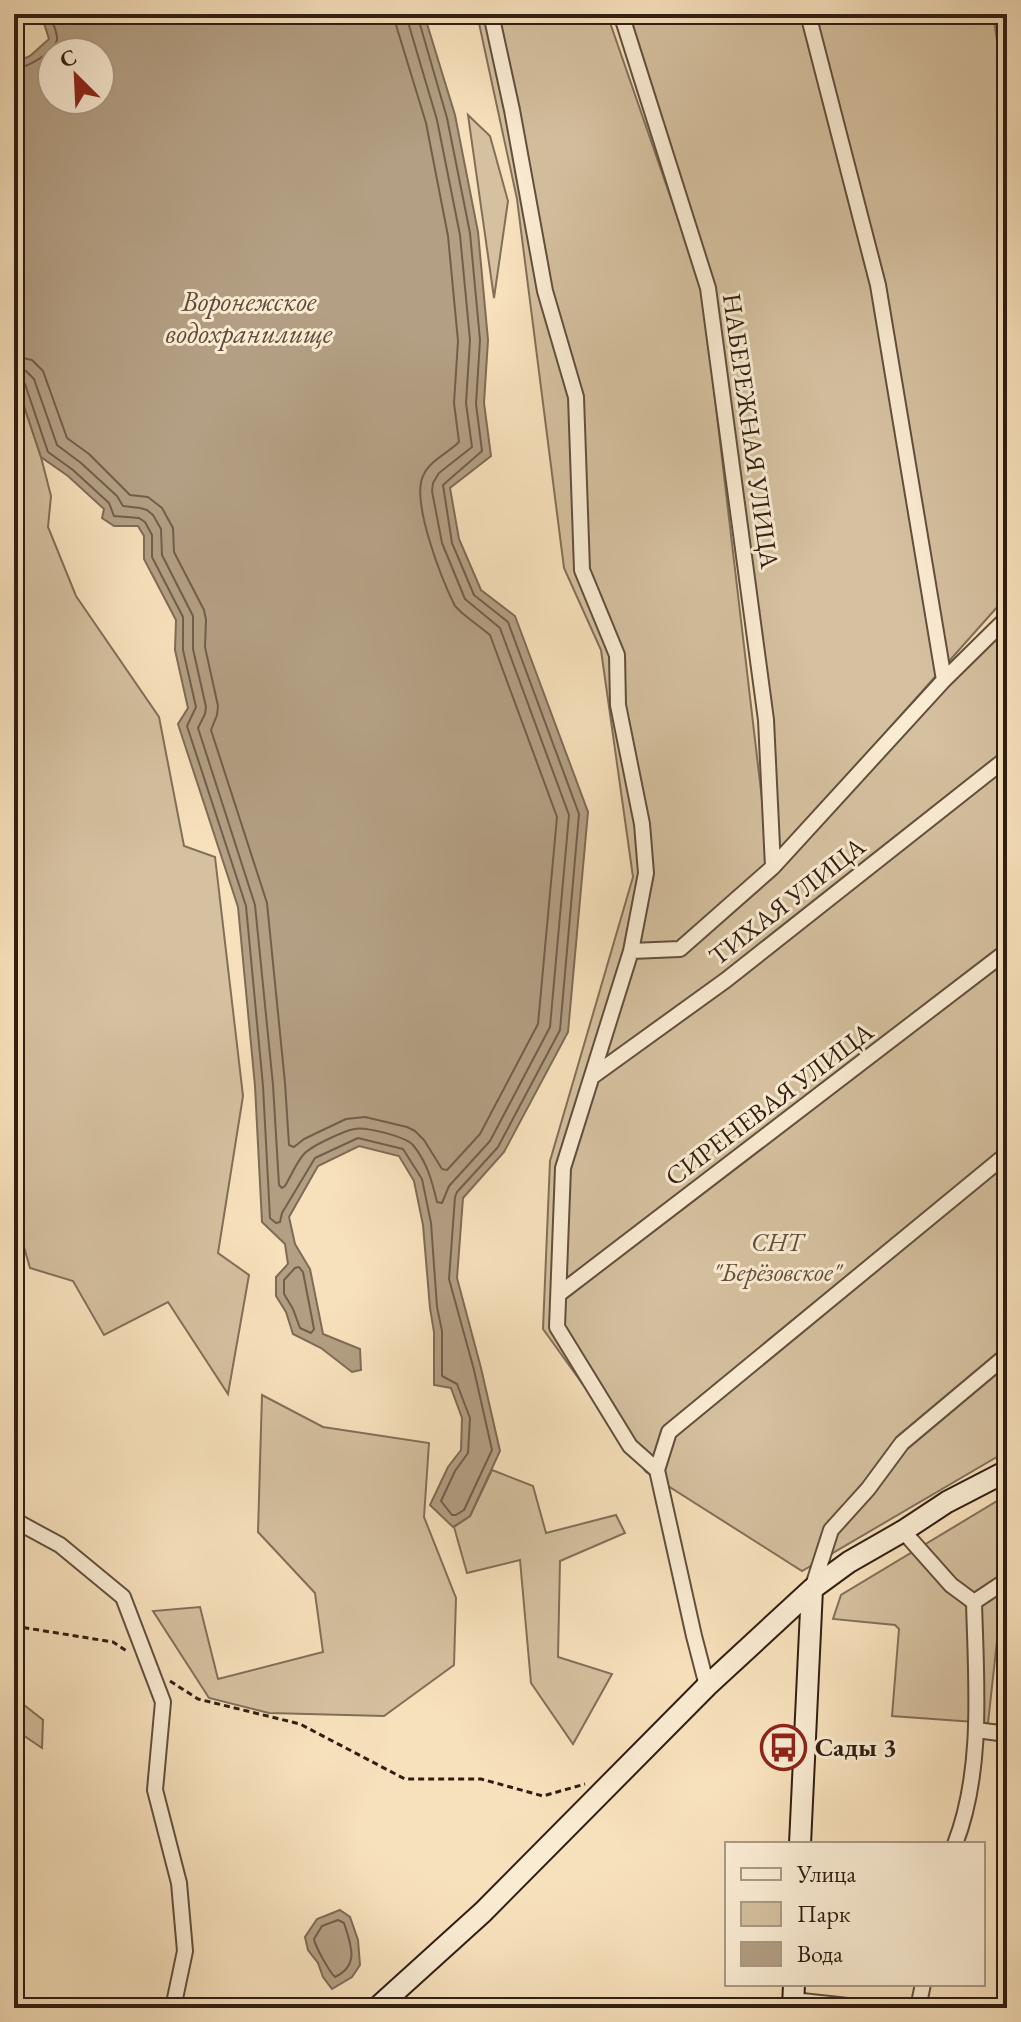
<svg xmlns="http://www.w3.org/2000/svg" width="1021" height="2022" viewBox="0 0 1021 2022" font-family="'EB Garamond',serif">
<rect width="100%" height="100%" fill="#f7e1bc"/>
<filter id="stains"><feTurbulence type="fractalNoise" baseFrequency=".0025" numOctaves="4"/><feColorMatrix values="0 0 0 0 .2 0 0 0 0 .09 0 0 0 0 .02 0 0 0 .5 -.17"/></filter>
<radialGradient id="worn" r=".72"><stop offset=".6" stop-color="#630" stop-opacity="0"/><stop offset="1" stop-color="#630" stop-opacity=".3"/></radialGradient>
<path fill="#d5c09f" stroke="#826f59" stroke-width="2" d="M477,14h130l95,274 69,588 236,-269v844l-205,120 -156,-99 -103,-143 7,-168 83,-284 -32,-227 -37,-82 -47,-369z
M613,14h380l14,91v491l-228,256 -72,-568z
M468,115l22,21 18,65 -14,97z
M14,376l27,81 10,39 -3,31 28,69 83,121 25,129 31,11 28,239 -25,157 31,22 -21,119 -60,-92 -64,33 -31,-54 -43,-13 -16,-56z
M262,1395l61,32 106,16 -5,74 32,81 -2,67 -70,51 -115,-3 -60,-15 -56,-87 47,-4 18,72 105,-27 -8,-59 -57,-61z
M14,1424l3,1 6,81 -9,-5z
M492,1470l41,16 13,47 70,-18 9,18 -65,28 -2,96 54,17 -39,70 -42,-61 -11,-123 -53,13 -13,-46 16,-11z
M1007,1495v98l-10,48 -9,82 -96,-7 7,-87 -4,-4 -62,-6 8,-24z
M14,1697l29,23 -1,28 -28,-19z"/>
<path fill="#b39f83" stroke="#7f6b56" stroke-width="2" fill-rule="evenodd" d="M41,14h383l31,101 23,117 10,108 -4,63 7,53 -41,32 9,51 22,51 34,26 73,196 -20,220 -64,120 -41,46 -6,80 24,90 19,83 -30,65 -17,11 -23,-22 18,-38 13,-17 1,-32 -11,-30 -17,-3v-53l-4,-24 -7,-83 -9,-44 -15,-25 -40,-10 -41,20 -29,51 6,27 15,25 13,65 37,15 1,21 -9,2 -31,-24 -28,-14 -7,-22 -10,-16v-19l12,-13 -3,-20 -23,-22 -7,-136 -17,-179 -60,-183 10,-16 -13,-58 1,-30 -32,-61v-23l-6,-10h-24l-12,-8 2,-9 -36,-33 -27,-19 -27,-81v-313l16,-7 19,-17zM52,52h48v48h-48z
M340,1910l10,7 8,23 2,25 -8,12 -20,12 -9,-12 -5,-14 -10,-13 -3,-13 12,-18z"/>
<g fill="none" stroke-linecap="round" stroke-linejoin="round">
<path stroke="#725e4b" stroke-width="2" d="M14,69c12,-1 40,-16 43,-29 1,-7 -5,-19 -8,-26
M14,356l18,4 11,11 24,67 22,16 41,41 18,2 14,11 11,20 1,24 30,58 2,10 -1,27 13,59 -1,9 -6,15 56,173 18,180 4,62 5,2 10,-8 42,-20 19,-2 42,10 8,4 9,9 18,29 5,1 33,-36 58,-110 19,-207 -67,-182 -28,-22 -7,-7c-13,-26 -44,-104 -32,-130 6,-15 25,-23 36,-34l-5,-39 4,-62 -10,-105 -22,-113 -30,-98 -1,-11
M14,368l12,3 8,8 23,66 24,18 36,33 6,10 17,2 7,2 6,5 8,14 1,26 31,61v33l13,58 -1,7 -7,14 57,177 18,180 6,100 3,3 3,-2c6,-10 11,-23 19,-32 7,-8 40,-23 50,-25 11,-3 52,8 59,16 14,17 19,36 24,57l5,1 7,-17 41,-45 60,-114 19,-212 -69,-187 -35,-29 -23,-56 -10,-52 1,-8 6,-10 33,-26 -6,-44 4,-63 -10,-105 -23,-115 -29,-98 -1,-8
M14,379h6l5,5 23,68 25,18 36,33 5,13 25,2 6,4 7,13v22l31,60v33l13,57 -9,19 59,180 17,180 7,132 6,5 4,-1 2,-9 33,-55 43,-20 45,11 19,30 9,44 6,84 5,24v45l15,8 13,34 -2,35 -13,18 -14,30 11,14h4l8,-5 28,-60 -18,-80 -25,-91 6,-82 2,-5 41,-45 62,-117 19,-216 -71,-192 -34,-27 -22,-52 -9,-58 39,-34 -6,-47 4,-64 -10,-107 -23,-115 -30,-104
M299,1267l4,5 11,57 -3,4 -11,-5 -7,-19 -9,-15v-14l11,-12z
M338,1920l6,3c7,22 16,42 -9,54 -5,-4 -20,-31 -21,-38l8,-13z"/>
<defs>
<path id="street" d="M491,14l21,96 33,181 31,106 6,173 35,85 1,50 24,119 4,49 -15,78 -68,217 -6,159 73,119 27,24
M619,14l5,9 84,265 58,432 7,147
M808,14l70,271 66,395
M1005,14l2,16
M631,951l49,-2 93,-82 171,-187 63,-62
M593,1076l133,-96 281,-222
M559,1294l448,-343
M14,1520l46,25 63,52 40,105 -8,88 24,93 6,68 -12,57
M903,1531l48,54 23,17
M812,1589l19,-59 37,-41 34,-46 105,-88
M707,1686l-13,-50 -37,-166 12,-38 338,-278
M976,1730l31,4
M955,1844c29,-74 21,-164 19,-242l33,-22
M793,2000l73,8
M918,2008l5,-24"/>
<path id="secondary" d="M800,1844l12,-255
M377,2008l106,-96 224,-226 105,-97 37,-27 54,-31 44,-29 60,-31
M793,2008l1,-24"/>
</defs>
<use href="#street" stroke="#624f3d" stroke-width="18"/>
<use href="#secondary" stroke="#301e13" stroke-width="24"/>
<path stroke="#301e13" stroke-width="3" stroke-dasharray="6 4" stroke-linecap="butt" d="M14,1624l6,3 93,15 15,10
M170,1681l28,18 102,25 105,55h76l62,17 42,-12"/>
<use href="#street" stroke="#faecd3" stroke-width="14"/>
<use href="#secondary" stroke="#faecd3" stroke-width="20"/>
</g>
<defs>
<symbol id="bus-ring" viewBox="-11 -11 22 22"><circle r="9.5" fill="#faecd3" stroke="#8f2418" stroke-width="1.5"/><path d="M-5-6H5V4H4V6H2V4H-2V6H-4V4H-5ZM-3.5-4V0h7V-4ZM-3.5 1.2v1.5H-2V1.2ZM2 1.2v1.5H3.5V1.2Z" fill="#8f2418"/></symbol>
</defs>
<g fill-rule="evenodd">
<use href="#bus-ring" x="758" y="1722" width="51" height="51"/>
</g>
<g text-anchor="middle" stroke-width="6" stroke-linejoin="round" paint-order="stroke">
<g font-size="26" fill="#301e13" stroke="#faecd3">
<text transform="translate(751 431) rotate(82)" y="9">НАБЕРЕЖНАЯ УЛИЦА</text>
<text transform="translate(787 901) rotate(-38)" y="9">ТИХАЯ УЛИЦА</text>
<text transform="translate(769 1104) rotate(-37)" y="9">СИРЕНЕВАЯ УЛИЦА</text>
</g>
<g font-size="26" font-style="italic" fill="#624f3d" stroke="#faecd3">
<text x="777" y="1251">СНТ<tspan x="777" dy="30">"Берёзовское"</tspan></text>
</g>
<g font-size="26" font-weight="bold" fill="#301e13" stroke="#faecd3" text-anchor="start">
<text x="815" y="1756">Сады 3</text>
</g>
<g font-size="28" font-style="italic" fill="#5e4b3a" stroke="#faecd3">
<text x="249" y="311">Воронежское<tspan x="249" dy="32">водохранилище</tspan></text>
</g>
</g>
<rect width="1021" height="2022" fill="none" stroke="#f7e1bc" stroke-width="48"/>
<rect x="16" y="16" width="989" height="1990" fill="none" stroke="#301e13" stroke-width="4"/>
<rect x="24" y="24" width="973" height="1974" fill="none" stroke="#301e13" stroke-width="2"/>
<rect x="725" y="1842" width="260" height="144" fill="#faecd3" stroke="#a99a86" stroke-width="2"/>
<rect x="741" y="1868" width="40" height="12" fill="#faecd3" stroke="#a99a86" stroke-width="2"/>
<text x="797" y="1882" font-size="24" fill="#301e13">Улица</text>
<rect x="741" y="1902" width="40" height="24" fill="#d5c09f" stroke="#a99a86" stroke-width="2"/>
<text x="797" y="1922" font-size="24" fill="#301e13">Парк</text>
<rect x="741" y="1942" width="40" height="24" fill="#b39f83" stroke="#a99a86" stroke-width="2"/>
<text x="797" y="1962" font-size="24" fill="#301e13">Вода</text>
<g transform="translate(76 76) rotate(336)"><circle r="38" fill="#faecd3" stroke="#a99a86" stroke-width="2"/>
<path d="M0-6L14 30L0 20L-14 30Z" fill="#8f2418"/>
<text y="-12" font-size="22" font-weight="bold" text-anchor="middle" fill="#301e13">С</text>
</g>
<rect width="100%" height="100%" filter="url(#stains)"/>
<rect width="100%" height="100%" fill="url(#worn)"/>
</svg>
